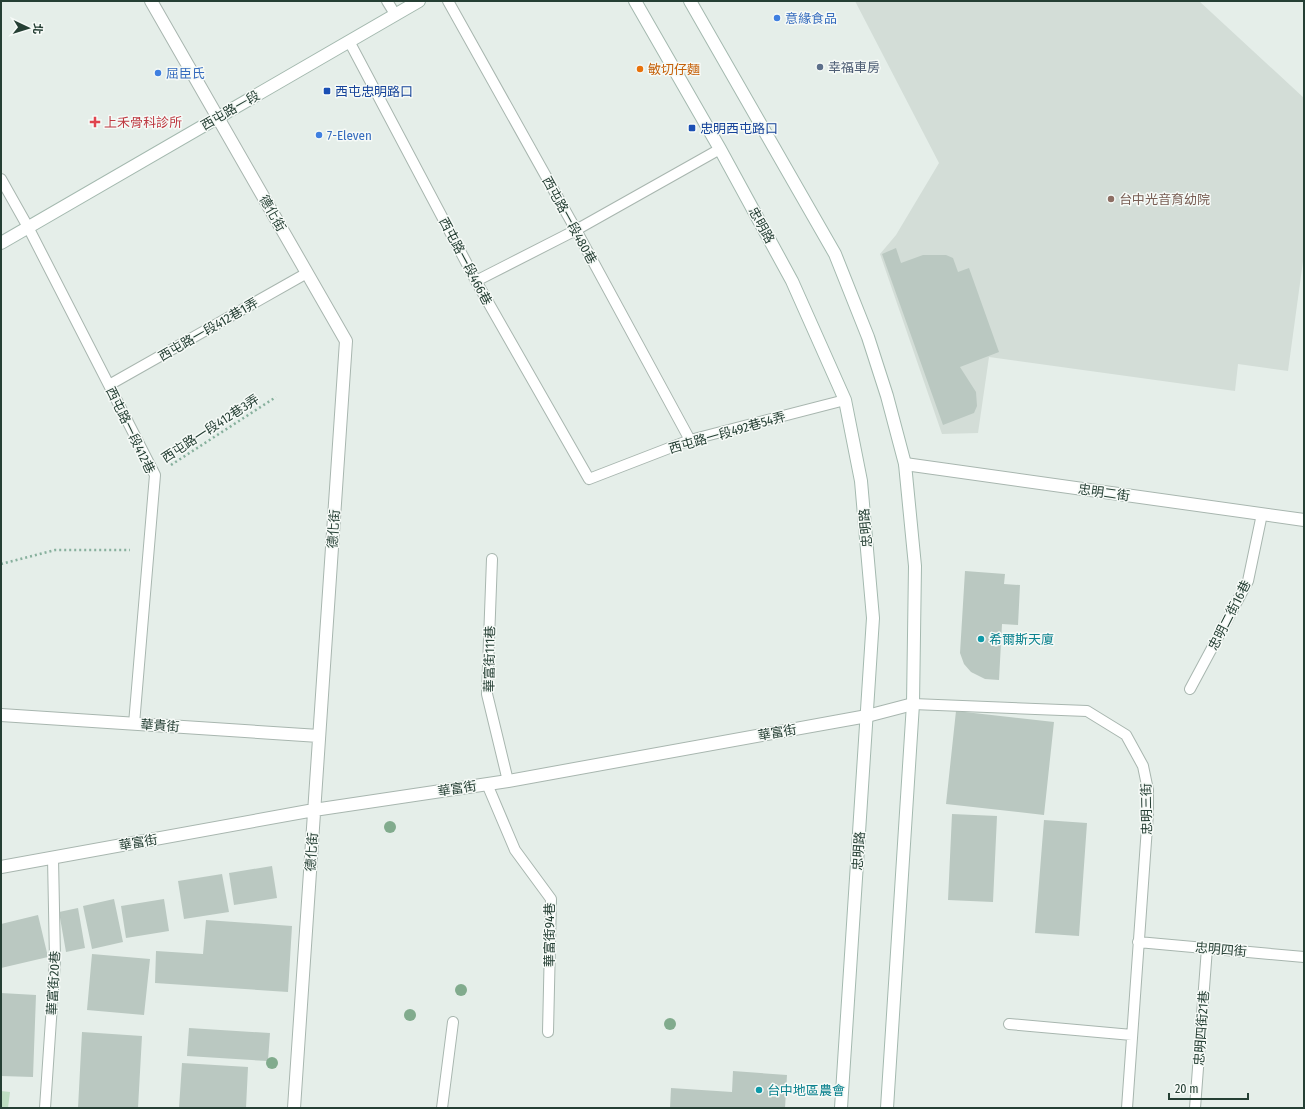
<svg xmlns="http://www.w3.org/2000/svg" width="1305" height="1109" viewBox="0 0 1305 1109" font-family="'Fira Sans Condensed','Noto Sans TC',sans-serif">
<rect width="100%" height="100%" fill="#e5eee9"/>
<path fill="#d3ddd7" d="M855,1h344l105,97v156l-16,117 -50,-7 -3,27 -246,-34 -11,76 -36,1 -62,-180 16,-19 43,-72z"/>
<path fill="#bfdec3" d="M1,1091l9,1 -2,16h-7z"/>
<path fill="#bac8c1" d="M896,248l5,15 22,-8h23l7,3 5,14 11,-4 30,84 -39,15 16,25 1,14 -3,7 -31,12 -61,-171z
M965,571l40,3 -1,10 16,1 -2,40 -16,-1 -3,56 -14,-1 -14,-7 -7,-8 -4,-11z
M956,711l98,11 -10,93 -98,-11z
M952,814l45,2 -4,86 -45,-2z
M1044,820l43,3 -8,113 -44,-3z
M272,866l5,32 -43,7 -5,-32z
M222,874l7,38 -45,7 -6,-38z
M114,899l9,43 -31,7 -9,-43z
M164,899l5,32 -43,7 -5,-32z
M78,908l7,40 -19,4 -7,-40z
M38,915l10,42 -47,11v-44z
M206,920l86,6 -4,66 -133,-9 1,-32 47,3z
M92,954l58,5 -6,56 -57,-5z
M1,993l35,2 -3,82 -32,-1z
M189,1028l81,5 -2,28 -81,-5z
M82,1032l60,4 -4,72h-60z
M182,1063l66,4 -2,41h-67z
M733,1071l54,4 -2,33h-115l1,-20 61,4z"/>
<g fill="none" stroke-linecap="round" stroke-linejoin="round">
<defs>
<path id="lane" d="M387,1l8,13
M448,1l128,229 114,210
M349,41l127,240 113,198 101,-39 155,-40
M1,179l27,48 127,248 -21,249
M476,281l100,-51 144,-81
M109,385l198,-112
M492,559l-5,135 21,87
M1190,689l58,-108 14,-67
M913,704l174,7 39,24 17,31 5,24v23l-21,295
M487,784l28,66 36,49 -3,133
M1138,942l166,15
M1009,1024l123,11
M45,1108l10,-148 -2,-102
M442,1108l11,-86
M1195,1108l12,-160"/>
<path id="street" d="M151,1l195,340 -52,767
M905,464l399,56
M1,715l318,21
M1,867l313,-57 194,-29 359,-65 46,-12"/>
<path id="secondary" d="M635,1l85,148 72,132 53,119 16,81 12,137 -32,490
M690,1l145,253 33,83 19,59 18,68 10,102 -2,138 -26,404
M1,243l418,-242"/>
</defs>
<use href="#lane" stroke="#a8b6af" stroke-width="12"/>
<use href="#street" stroke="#a8b6af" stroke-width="14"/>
<use href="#secondary" stroke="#a4b9af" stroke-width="14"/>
<path stroke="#87b09d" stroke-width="2.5" stroke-dasharray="2 3" stroke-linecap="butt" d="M171,465l105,-68
M1,564l54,-14h75"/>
<use href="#lane" stroke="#fff" stroke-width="10"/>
<use href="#street" stroke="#fff" stroke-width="12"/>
<use href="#secondary" stroke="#fff" stroke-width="12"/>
</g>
<g fill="#81ab8d">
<circle cx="390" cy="827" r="6"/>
<circle cx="461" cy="990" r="6"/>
<circle cx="410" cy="1015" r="6"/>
<circle cx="670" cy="1024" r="6"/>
<circle cx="272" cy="1063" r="6"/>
</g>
<g fill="#3f7fe0" stroke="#f6faf7" stroke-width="1.5">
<circle cx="777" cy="18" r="4"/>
<circle cx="158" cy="73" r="4"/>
<circle cx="319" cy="135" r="4"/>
</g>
<circle fill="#5c6f8a" stroke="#f6faf7" stroke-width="1.5" cx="820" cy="67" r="4"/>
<circle fill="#e8710a" stroke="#f6faf7" stroke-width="1.5" cx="640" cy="69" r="4"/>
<g fill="#1a4fb4" stroke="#f6faf7" stroke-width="1.5">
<rect x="323" y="87" width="8" height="8" rx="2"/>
<rect x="688" y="124" width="8" height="8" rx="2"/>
</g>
<path fill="#e0444e" stroke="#f6faf7" stroke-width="1.5" d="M93 116h4v4h4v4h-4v4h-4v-4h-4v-4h4z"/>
<circle fill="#8d6e63" stroke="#f6faf7" stroke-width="1.5" cx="1111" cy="199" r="4"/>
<g fill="#0f9aa8" stroke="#f6faf7" stroke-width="1.5">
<circle cx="981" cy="639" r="4"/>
<circle cx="759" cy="1090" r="4"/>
</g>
<g text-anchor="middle" stroke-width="3" stroke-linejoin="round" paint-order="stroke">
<g font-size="13" fill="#366cbe" stroke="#f6faf7" text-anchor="start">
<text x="785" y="23">意緣食品</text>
<text x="166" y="78">屈臣氏</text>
<text x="327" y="140">7-Eleven</text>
</g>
<g font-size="13" fill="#4e5e75" stroke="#f6faf7" text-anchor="start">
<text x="828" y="72">幸福車房</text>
</g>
<g font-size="13" fill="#c56008" stroke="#f6faf7" text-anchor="start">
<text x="648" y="74">敏切仔麵</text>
</g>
<g font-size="13" fill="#164399" stroke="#f6faf7" text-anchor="start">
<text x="335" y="96">西屯忠明路口</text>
<text x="700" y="133">忠明西屯路口</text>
</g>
<g font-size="13" fill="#253f34" stroke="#f6faf7">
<text transform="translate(230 110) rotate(-30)" y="5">西屯路一段</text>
<text transform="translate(273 213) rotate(60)" y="5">德化街</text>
<text transform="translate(570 220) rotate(61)" y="5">西屯路一段480巷</text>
<text transform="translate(762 225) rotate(61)" y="5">忠明路</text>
<text transform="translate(466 261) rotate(62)" y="5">西屯路一段466巷</text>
<text transform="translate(208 329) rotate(-30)" y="5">西屯路一段412巷1弄</text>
<text transform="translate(210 428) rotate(-33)" y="5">西屯路一段412巷3弄</text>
<text transform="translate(131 430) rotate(64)" y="5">西屯路一段412巷</text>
<text transform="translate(727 432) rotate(-16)" y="5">西屯路一段492巷54弄</text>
<text transform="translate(1104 492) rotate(8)" y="5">忠明二街</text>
<text transform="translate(865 528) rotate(-95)" y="5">忠明路</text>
<text transform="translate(333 529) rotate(-86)" y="5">德化街</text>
<text transform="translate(1229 615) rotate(-63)" y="5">忠明二街16巷</text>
<text transform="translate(489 659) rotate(-89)" y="5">華富街111巷</text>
<text transform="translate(160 725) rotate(4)" y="5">華貴街</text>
<text transform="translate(777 732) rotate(-10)" y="5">華富街</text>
<text transform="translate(457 788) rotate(-9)" y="5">華富街</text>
<text transform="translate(1146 809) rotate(-91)" y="5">忠明三街</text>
<text transform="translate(138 842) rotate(-10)" y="5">華富街</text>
<text transform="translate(858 851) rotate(-86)" y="5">忠明路</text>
<text transform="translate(311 852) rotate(-86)" y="5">德化街</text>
<text transform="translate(549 935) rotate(-90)" y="5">華富街94巷</text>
<text transform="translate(1221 949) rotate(5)" y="5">忠明四街</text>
<text transform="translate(53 983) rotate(-87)" y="5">華富街20巷</text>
<text transform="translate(1201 1028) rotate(-86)" y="5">忠明四街21巷</text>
</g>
<g font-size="13" fill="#be3a42" stroke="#f6faf7" text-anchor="start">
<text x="104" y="127">上禾骨科診所</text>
</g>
<g font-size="13" fill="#785e54" stroke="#f6faf7" text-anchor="start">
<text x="1119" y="204">台中光音育幼院</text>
</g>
<g font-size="13" fill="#0d838f" stroke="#f6faf7" text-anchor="start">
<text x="989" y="644">希爾斯天廈</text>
<text x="767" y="1095">台中地區農會</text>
</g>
</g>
<rect width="1305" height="1109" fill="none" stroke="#253f34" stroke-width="4"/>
<g transform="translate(28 28) rotate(94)" stroke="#f6faf7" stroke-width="3" paint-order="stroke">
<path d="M0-3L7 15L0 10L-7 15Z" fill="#253f34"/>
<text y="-6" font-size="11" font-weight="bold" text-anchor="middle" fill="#253f34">北</text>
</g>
<path d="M1169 1093v6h79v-6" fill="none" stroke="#253f34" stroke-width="2"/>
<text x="1175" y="1093" font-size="12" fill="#253f34" stroke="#f6faf7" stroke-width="3" paint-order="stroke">20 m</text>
</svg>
